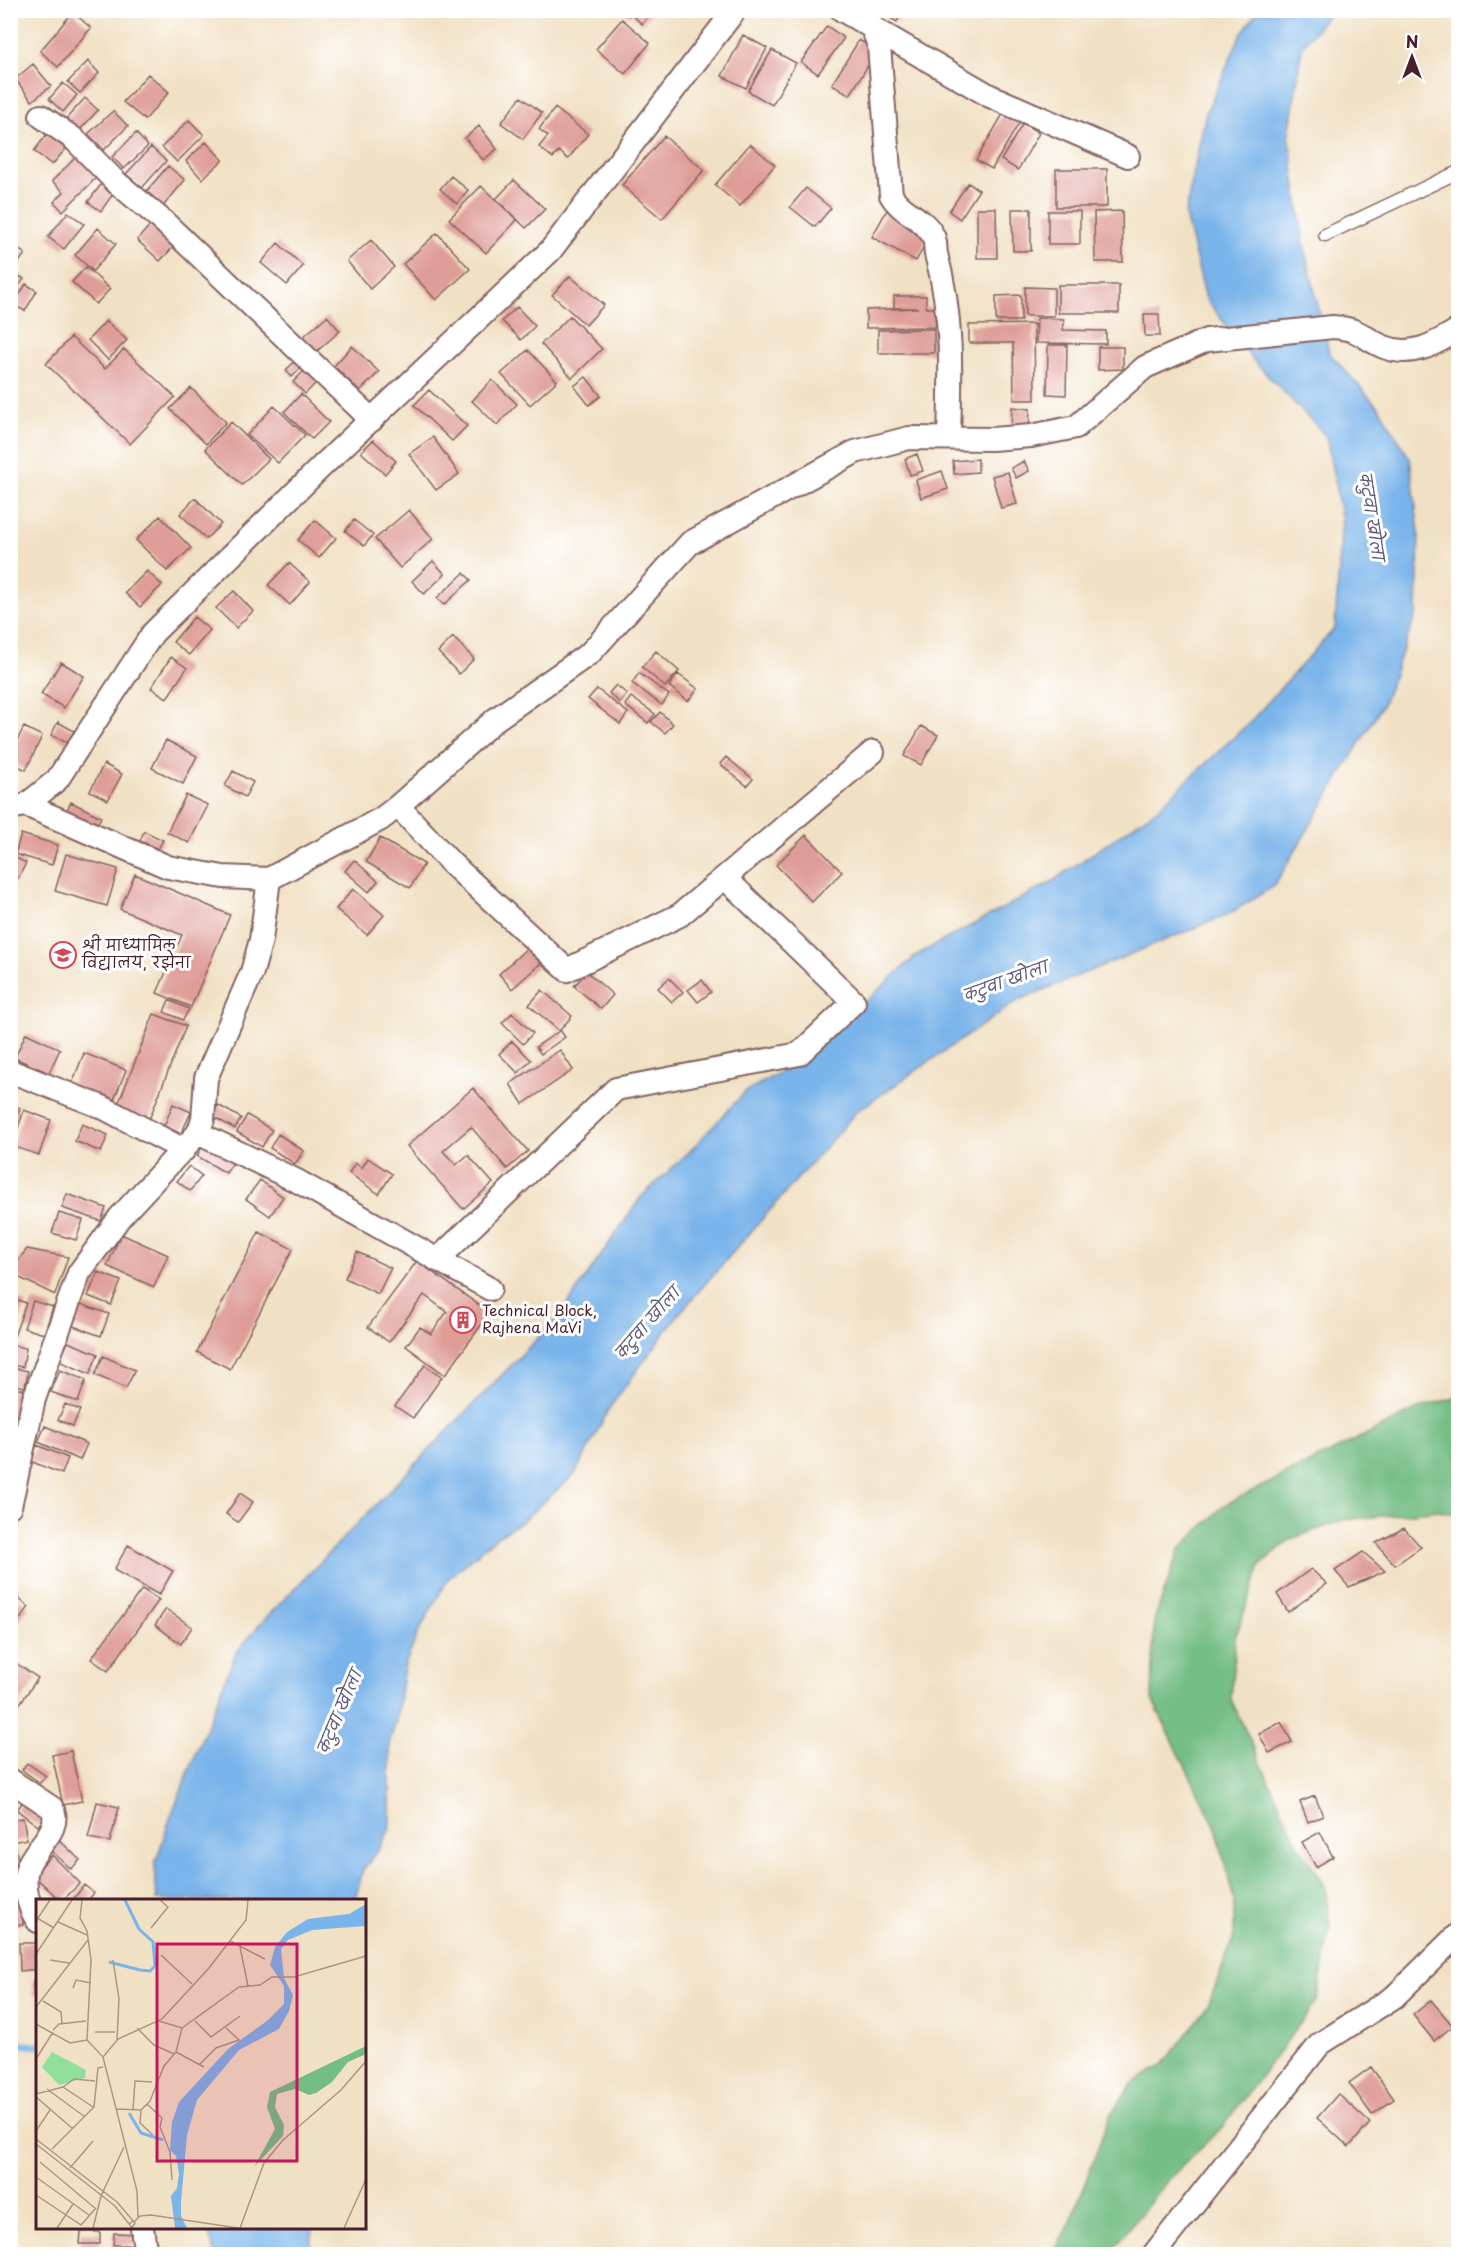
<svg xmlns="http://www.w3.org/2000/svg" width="1469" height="2265" viewBox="0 0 1469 2265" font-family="'Playpen Sans','Playpen Sans Deva',sans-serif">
<rect width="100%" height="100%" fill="#fff"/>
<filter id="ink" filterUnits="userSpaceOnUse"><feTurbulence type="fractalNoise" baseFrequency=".0167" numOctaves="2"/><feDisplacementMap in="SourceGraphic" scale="12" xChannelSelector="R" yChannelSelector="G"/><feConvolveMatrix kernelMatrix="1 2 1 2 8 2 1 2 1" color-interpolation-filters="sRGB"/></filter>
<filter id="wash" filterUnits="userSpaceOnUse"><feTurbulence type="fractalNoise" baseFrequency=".008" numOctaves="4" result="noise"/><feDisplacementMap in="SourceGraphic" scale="24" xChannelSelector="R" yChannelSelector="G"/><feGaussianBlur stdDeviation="1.35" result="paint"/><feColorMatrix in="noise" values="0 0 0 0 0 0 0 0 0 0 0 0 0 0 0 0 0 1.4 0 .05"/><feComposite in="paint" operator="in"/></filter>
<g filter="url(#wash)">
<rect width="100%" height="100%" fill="#f1e1c4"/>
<path fill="#74be84" stroke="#5f6e58" stroke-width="1.5" d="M1458,1397v117l-18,-4 -97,10 -52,19 -30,25 -26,74 -4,61 66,143 28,45 5,38 -13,76 -94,125 -55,54 -59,74h-56l17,-30 40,-109 22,-31 31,-19 45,-59 26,-70v-36l-18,-72 -64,-129 2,-78 25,-71 45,-45 198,-98z"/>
<path fill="#79b4ea" stroke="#626a8a" stroke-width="1.5" d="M1258,11h73l-29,36 -13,89 15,110 25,107 51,56 30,50 9,74 -2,79 -34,92 -109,182 -45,28 -210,86 -163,112 -178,203 -68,92 -35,67 -54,48 -22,13 -51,44 -30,54 -14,34 -8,55 -6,18v88l-10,19 -17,23 -8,30h-198l-2,-36 16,-48 65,-163 26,-31 298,-307 81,-118 48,-45 56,-60 55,-31 118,-107 132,-71 107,-74 93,-87 85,-94 7,-108 -16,-84 -73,-76 -47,-61 -21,-84 20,-99 36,-82z
M207,2228h106l-3,26h-95z"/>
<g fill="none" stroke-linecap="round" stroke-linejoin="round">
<path stroke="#79b4ea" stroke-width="7" d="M10,2043l28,3"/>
</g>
<g id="blocks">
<path fill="#df9d98" d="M622,10h12l-5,6z
M637,10h17l-12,14 -9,-8z
M876,10h27l-6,12z
M73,12l18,16 -33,39 -18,-16z
M622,19l28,24 -25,31 -29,-25z
M827,26l17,12 -26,36 -17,-12z
M743,35l24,13 -21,40 -24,-12z
M859,40l18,11 -27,44 -18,-11z
M772,50l24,13 -24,42 -24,-14z
M88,61l11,12 -19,20 -12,-11z
M33,64l18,22 -19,15 -17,-22z
M148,74l21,18 -24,28 -22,-18z
M63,83l14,12 -14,17 -14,-13z
M521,97l21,16 -19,26 -22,-16z
M85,98l13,12 -20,22 -13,-12z
M555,108l33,26 -20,25 -9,-8 -6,7 -14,-11 9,-11 -9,-7z
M1006,109l16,9 -30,51 -16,-9z
M113,111l15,15 -24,24 -16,-16z
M189,120l15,15 -27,27 -15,-15z
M1023,123l16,10 -21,37 -17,-10z
M479,126l18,23 -14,11 -18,-22z
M50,130l19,15 -17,20 -18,-14z
M136,133l12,13 -24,23 -12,-12z
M664,136l40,34 -42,49 -40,-34z
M206,142l17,18 -21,19 -16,-18z
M750,144l25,21 -35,41 -25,-21z
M151,147l15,14 -24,27 -16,-14z
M80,153l21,20 -38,38 -9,-9 10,-10 -12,-11z
M168,166l17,14 -25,30 -17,-15z
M1056,169h51v38h-51z
M451,176l17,14 -11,14 -17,-15z
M514,180l31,29 -19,19 -30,-29z
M102,183l13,8 -14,20 -13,-9z
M968,183l11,7 -19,29 -11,-8z
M481,186l36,34 -31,33 -37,-34z
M806,188l25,20 -16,19 -25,-20z
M977,208h19l1,50h-20z
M1012,209h19v42h-18z
M887,210l44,24 -15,27 -44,-24z
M1048,211h32v33h-32z
M1122,211l1,51h-28l-1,-50z
M68,212l16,12 -20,25 -16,-12z
M152,223l24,21 -16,17 -23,-21z
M98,228l18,16 -23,27 -18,-16z
M437,233l33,36 -34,31 -33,-36z
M371,240l23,27 -24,22 -23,-28z
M10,243l15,11 -11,15 -4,-3z
M278,243l25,23 -16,19 -26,-22z
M86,267l24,22 -14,15 -24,-22z
M10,270l14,9 -14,19z
M570,276l34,29 -18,20 -34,-30z
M26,284l11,7 -12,20 -12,-6z
M1058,285h61v28h-61z
M1025,287l29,1v28h-29z
M1021,295v26h-25v-25z
M894,296h32v12h9l1,19 -70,1v-18l52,-2h-24z
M517,307l18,19 -14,14 -19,-19z
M1144,314h15l1,22h-15z
M327,316l13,15 -24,21 -13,-15z
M570,316l32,33 -30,29 -31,-34z
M1037,318l27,1 -1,11 43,1v13l-70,-1z
M106,321l21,19 -19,20 -20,-20z
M1034,324l1,76h-21l-1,-57h-44v-18z
M934,329v24h-56v-23z
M71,337l34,32 19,-20 51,48 -45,47 -84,-80z
M1048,345h19l-1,50 -19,-1z
M352,346l27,26 -19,19 -26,-25z
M1098,347h25v22l-25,1z
M528,350l29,31 -27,24 -29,-31z
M296,360l7,6 -11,11 -6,-7z
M311,364l12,12 -18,18 -12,-12z
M586,377l15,19 -12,9 -15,-19z
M492,380l25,24 -20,21 -25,-24z
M191,388l35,34 -20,22 -36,-35z
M429,390l38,36 -15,15 -38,-36z
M301,394l28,28 -17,17 -28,-27z
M274,406l31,29 -27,28 -31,-28z
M1012,407l18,2 -1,21 -18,-1z
M231,422l38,37 -27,26 -37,-36z
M433,437l26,37 -23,16 -27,-36z
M373,440l23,21 -11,13 -24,-22z
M917,454l6,17 -13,4 -5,-16z
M978,459v13l-24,2 -1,-13z
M1024,461l5,10 -13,7 -5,-10z
M942,471l6,18 -27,9 -5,-18z
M1008,472l9,32 -16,4 -9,-32z
M195,498l26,26 -15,15 -26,-25z
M409,510l24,29 -33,29 -25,-29z
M160,516l31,32 -24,23 -31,-31z
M315,520l21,18 -17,20 -21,-18z
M354,520l19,15 -9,11 -19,-15z
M433,561l12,13 -21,20 -12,-13z
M289,563l21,19 -20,23 -22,-20z
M147,571l15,14 -22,22 -15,-14z
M464,573l7,7 -27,25 -7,-7z
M234,591l19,20 -17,17 -20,-20z
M194,617l16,13 -21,25 -16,-13z
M453,637l21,22 -15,15 -21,-22z
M656,651l23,20 -14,16 -23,-20z
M171,657l16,11 -20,30 -16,-10z
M61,662l23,14 -20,32 -23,-14z
M639,673l30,22 -7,10 -30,-22z
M678,674l20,15 -10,12 -19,-15z
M616,685l11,9 -7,9 -11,-10z
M597,689l31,24 -8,11 -32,-25z
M631,697l24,17 -7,9 -23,-18z
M660,712l13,12 -8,9 -14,-11z
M58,722l16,9 -7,12 -16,-8z
M921,726l17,9 -17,30 -17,-9z
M24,727l18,9 -16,34 -16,-8v-8z
M166,740l31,16 -14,28 -31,-16z
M726,757l27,22 -6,7 -27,-22z
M104,764l18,10 -14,26 -18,-9z
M233,771l20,11 -8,15 -20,-11z
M186,795l22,10 -19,38 -22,-11z
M71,802l30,15 -8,15 -30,-14z
M144,831l19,9 -5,9 -18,-8z
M21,834l37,11 -6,20 -37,-11z
M806,835l36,37 -30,30 -36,-37z
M380,838l44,26 -14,24 -44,-26z
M66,854l52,15 -11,37 -52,-15z
M10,855l16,8 -10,19 -6,-3z
M354,860l24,21 -9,11 -24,-21z
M135,874l95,41 -39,92 -34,-14 25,-58 -62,-26z
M353,889l31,26 -17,20 -31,-26z
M527,948l14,15 -29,26 -13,-15z
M587,972l26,23 -12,14 -27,-23z
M669,978l14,14 -11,10 -14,-14z
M702,980l9,12 -13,10 -10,-12z
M542,990l30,26 -12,14 5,7 -24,17 -5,-7 23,-16 -30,-26z
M169,1000l20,9 -6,11 -19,-8z
M512,1013l21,20 -10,11 -21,-21z
M154,1014l32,12 -39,99 -32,-13z
M10,1023l7,3 -7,13z
M26,1033l34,16 -11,24 -34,-15z
M512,1041l19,19 -13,13 -19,-19z
M560,1050l13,20 -50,34 -13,-20z
M84,1053l42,17 -14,35 -42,-16z
M473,1088l55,63 -21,18 -36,-42 -28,24 13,14 12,-10 25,28 -30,26 -56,-63z
M10,1104l10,4 -9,23h-1z
M173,1104l18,8 -10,22 -17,-8z
M218,1105l23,13 -6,11 -23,-13z
M24,1110l27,10 -12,35 -27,-9z
M247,1115l25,15 -10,17 -25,-15z
M82,1124l26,11 -7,17 -26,-11z
M278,1134l26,17 -9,13 -25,-16z
M205,1142l30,18 -9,13 -29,-17z
M368,1158l24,16 -13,20 -30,-21 6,-10 7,5z
M189,1166l13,10 -12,15 -13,-10z
M260,1180l23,17 -13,19 -24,-17z
M67,1194l39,14 -5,13 -39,-13z
M59,1213l24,7 -7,20 -24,-7z
M259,1232l34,17 -63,120 -33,-17z
M121,1234l47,21 -14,32 -47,-21z
M27,1249l41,8 -13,38 -37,-18 -3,6 -5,-1v-21l7,1z
M357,1252l34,16 -13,26 -33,-16z
M417,1261l73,52 -45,62 -39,-29 14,-19 11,7 16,-22 -23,-17 -35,47 -21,-15z
M98,1272l23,9 -10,24 -23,-9z
M10,1297l16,6 -15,42h-1z
M69,1300l40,14 -8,22 -39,-14z
M33,1301l20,6 -9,27 -20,-6z
M68,1342l30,12 -8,20 -31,-13z
M10,1345l16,3 -3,19 -13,-2z
M103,1356l32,14 -9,18 -31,-13z
M425,1365l17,12 -29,41 -18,-12z
M10,1367l18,4 -3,16 -15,-3z
M60,1370l26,10 -8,22 -27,-10z
M10,1389h13l-2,26 -11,-1z
M65,1404l15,6 -7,16 -15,-6z
M10,1416l10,1 -2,19 -8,-1z
M45,1426l42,18 -7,16 -42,-18z
M37,1445l31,13 -6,16 -32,-13z
M240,1493l13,9 -15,20 -12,-8z
M1404,1528l17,19 -26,18 -19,-22z
M128,1545l45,26 -14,24 -45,-25z
M1363,1552l22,19 -36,16 -14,-16z
M1311,1569l16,15 -39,28 -11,-18z
M142,1589l17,11 -51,71 -17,-12z
M10,1592l19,15 -11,15 -8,-6z
M166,1609l26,18 -11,17 -26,-19z
M10,1659l28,19 -22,31 -6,-4z
M1281,1722l11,20 -23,11 -10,-19z
M71,1751l11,50 -19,4 -11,-50z
M27,1763l19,13 -6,7 -18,-13z
M1315,1796l8,20 -15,6 -8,-20z
M24,1800l22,16 -8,10 -21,-16z
M97,1802l22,5 -9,35 -22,-4z
M23,1818l4,21 -16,3 -1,-22z
M1320,1832l13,25 -17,10 -14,-25z
M55,1836l25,24 -9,9 -25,-23z
M10,1849h6l4,26 -10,1z
M52,1855l28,28 -17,17h-3l-27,-25z
M1458,1877v14l-6,-8z
M84,1885l10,8 -6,7h-15z
M10,1899l13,1v25h-13z
M19,1943h19v26l-18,2z
M33,1980h5v15h-4z
M1431,2000l22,26 -19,15 -21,-26z
M1371,2067l23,32 -22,16 -23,-32z
M1338,2094l32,29 -21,24 -32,-29z
M81,2232h19v12h-20z
M114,2233l24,1 -1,11h-24z
M10,2248l15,6h-15z
M74,2250h24v4h-24z"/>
</g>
</g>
<g filter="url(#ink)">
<use href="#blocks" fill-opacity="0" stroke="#846361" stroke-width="1.5"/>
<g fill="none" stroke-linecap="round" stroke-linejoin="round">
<defs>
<path id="lane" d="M1325,235l133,-63"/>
<path id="street" d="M842,10l148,86 138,60
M872,26l7,20 12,149c10,18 34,23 42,41 3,5 2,12 3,18 17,60 15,121 13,183
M41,116l33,23 42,43 47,39 209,199
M26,805l142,62 55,10 46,2 112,-60 17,-13 98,-87 94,-66 100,-110 165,-91 54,-14 83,1 39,-3 45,-9 69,-60 62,-27 126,-13c29,2 29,11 51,20 28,11 51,-3 74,-17
M398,806l53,57 116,107 113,-55 193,-163
M15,807l11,-2 31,-25 96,-147 168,-166 229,-216 185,-241
M10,1071l92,36 82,43
M198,1133l101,49 191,107
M437,1260l179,-171 183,-35 55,-52 -129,-124
M10,1506l24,-107 45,-126 41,-56 78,-84 5,-14 3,-41 46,-106 9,-32 8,-61
M10,1780l42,28c11,21 -17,39 -24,58 -6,15 0,42 10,55
M142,2228l4,26
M1154,2254l166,-210 74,-47 64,-63"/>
</defs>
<use href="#lane" stroke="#846361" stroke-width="15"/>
<use href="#street" stroke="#846361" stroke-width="26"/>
<use href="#lane" stroke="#fff" stroke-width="12"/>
<use href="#street" stroke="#fff" stroke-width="22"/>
</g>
</g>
<defs>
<symbol id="school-ring" viewBox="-11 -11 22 22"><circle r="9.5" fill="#fff" stroke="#d1495b" stroke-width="1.5"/><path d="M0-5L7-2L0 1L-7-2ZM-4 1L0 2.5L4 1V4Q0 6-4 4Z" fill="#d1495b"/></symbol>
<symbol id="building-ring" viewBox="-11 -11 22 22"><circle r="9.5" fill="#fff" stroke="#d1495b" stroke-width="1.5"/><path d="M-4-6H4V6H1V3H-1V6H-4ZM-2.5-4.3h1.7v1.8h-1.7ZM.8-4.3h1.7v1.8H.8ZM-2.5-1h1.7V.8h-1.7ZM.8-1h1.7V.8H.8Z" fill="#d1495b"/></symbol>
</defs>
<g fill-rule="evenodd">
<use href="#school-ring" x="48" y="940" width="30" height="30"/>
<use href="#building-ring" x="448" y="1305" width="30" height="30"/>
</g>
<g text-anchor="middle" stroke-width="6" stroke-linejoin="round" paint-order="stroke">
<g font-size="15" fill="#4a1f2b" stroke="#fff" text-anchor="start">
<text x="82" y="951">श्री माध्यामिक<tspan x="82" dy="17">विद्यालय, रझेना</tspan></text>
<text x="482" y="1316">Technical Block,<tspan x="482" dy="17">Rajhena MaVi</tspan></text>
</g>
<g font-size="16" font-style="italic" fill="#5d5b77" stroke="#fff">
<text transform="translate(1372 516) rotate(81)" y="6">कटुवा खोला</text>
<text transform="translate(1005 981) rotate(-20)" y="6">कटुवा खोला</text>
<text transform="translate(647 1323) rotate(-49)" y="6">कटुवा खोला</text>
<text transform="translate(339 1712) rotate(-67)" y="6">कटुवा खोला</text>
</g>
</g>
<g transform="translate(36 1899)">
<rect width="330" height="330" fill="#f1e1c4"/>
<path d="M16,153l34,18 -1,8 -26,7 -17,-18z" fill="#90df9d"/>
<path d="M330,147v8l-18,8 -16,20 -16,11 -7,2 -14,-6 -18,5 -2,13 9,18 -1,11 -29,31 21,-38 -8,-22 3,-15z" fill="#74be84"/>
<path d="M330,5v22l-54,4 -24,10 -7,9 3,29 9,17 -4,16 -10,18 -40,21 -42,50 -10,35 -6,67v14l6,12h-12l-4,-32 6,-8 2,-14 -3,-18 -6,-6 2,-28 7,-20 49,-53 39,-28 17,-17v-18l-14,-21 5,-18 12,-15 21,-13 41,-5z" fill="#79b4ea"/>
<path fill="none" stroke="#79b4ea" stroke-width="3" d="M73,63l31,8 10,1 5,-5 -2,-24 -14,-13 -14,-29M93,214l12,20 22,7"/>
<path fill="none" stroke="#ae9387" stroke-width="1.5" d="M46,1l-2,18 7,13 4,29 -4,80 16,17 34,134 1,27M1,19l17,10M0,22l14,-21M22,23l29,13M115,29l17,-21 -8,-7M194,42l35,18M204,48l8,39M0,55l36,-54M125,56l31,29M14,61l19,3M77,61l6,39 -2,41M37,89l3,-8 15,3M7,102l18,11 1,11M0,108l52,-67M123,122l23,7 57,-41 21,-2 12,-8h22l72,-21M159,122l16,16 29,-21M0,125l34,19 17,-3M101,129l17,17 20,9M17,131l6,-6 27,-3M59,133h20M140,153l28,15M67,158l15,-18 44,-20 47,-51 37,-48 2,-20M0,160l17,-27M163,166l17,-17 23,-8 -13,-12M27,188l11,-8 21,2M11,190l38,28M0,195l27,-7 30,20M0,198l37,32M111,205l15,14 -2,9 10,25 2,28M80,210l25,1 9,-9 14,-35 12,-14 6,-24M97,211l2,-29 17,1M105,211l-1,13 13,12M0,232l14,-21M0,240l81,63 18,21 -3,5 -3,-4 4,-3M0,245l79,62 14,18M16,250l42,-42 4,-39 5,-1M4,263l56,47M34,269l23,-27M0,278l53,38M0,296l45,30 15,-17M98,323l6,-6 11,-1 87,13M21,329l16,-24M57,329l8,-32 23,-49M204,329l24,-65 19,-23 58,-50 25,-29M308,329l22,-49"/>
<path fill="#c2185b" fill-opacity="0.15" stroke="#c2185b" stroke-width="3" d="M121,45h140v217h-140z"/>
<rect width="330" height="330" fill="none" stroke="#4a1f2b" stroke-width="3"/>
</g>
<rect width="1469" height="2265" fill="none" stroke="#fff" stroke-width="36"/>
<g transform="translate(1412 57)" stroke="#ffffff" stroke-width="4.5" paint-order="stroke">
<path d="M0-4.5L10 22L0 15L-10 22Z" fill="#4a1f2b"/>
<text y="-9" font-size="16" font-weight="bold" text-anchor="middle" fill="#4a1f2b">N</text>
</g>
</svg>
